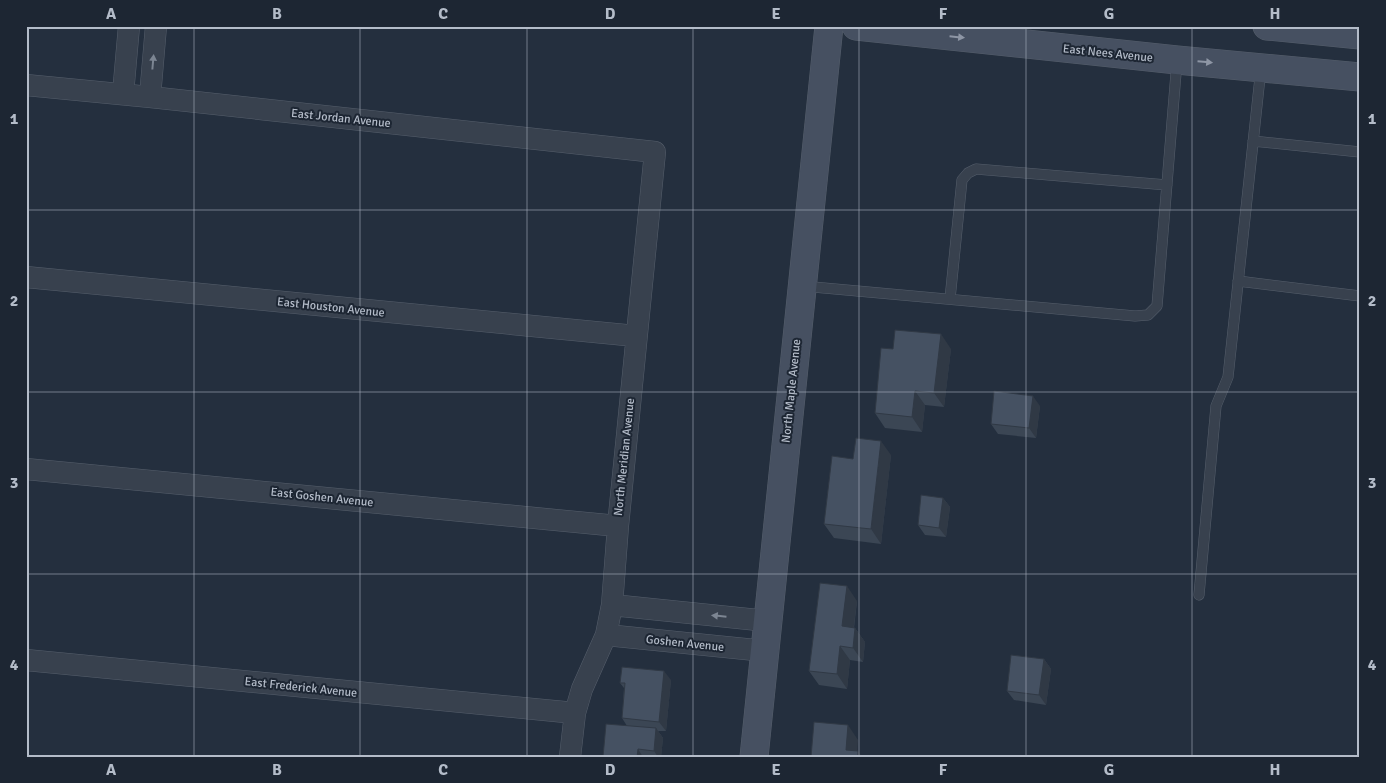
<svg xmlns="http://www.w3.org/2000/svg" width="1386" height="783" viewBox="0 0 1386 783" font-family="Signika,sans-serif">
<rect width="100%" height="100%" fill="#242f3e"/>
<g fill="none" stroke-linecap="round" stroke-linejoin="round">
<defs>
<path id="lane" d="M1253,141l107,11
M1238,281l122,15
M802,286l333,30 13,-1 9,-9 20,-245
M950,299l12,-119 6,-7 8,-4 191,16
M1199,595l17,-189 12,-29 33,-309"/>
<path id="street" d="M26,85l124,12 505,55 -37,374 -6,79 -6,30 -24,54 -7,24 -5,44
M123,94l6,-68
M150,97l6,-71
M26,277l610,59
M26,469l592,57
M612,605l156,16
M606,635l159,16
M26,660l549,53"/>
<path id="secondary" d="M856,26l321,34 183,17
M1267,26l93,9
M754,757l75,-731"/>
</defs>
<use href="#lane" stroke="#565f6c" stroke-width="11"/>
<use href="#street" stroke="#565f6c" stroke-width="22"/>
<use href="#secondary" stroke="#565f6c" stroke-width="29"/>
<use href="#lane" stroke="#38414e" stroke-width="10"/>
<use href="#street" stroke="#38414e" stroke-width="21"/>
<use href="#secondary" stroke="#465061" stroke-width="28"/>
</g>
<path fill="#3b4654" d="M893,349h58l-7,58 -19,-2 -3,27 -37,-4 -10,-15z
M1040,406l-4,32 -38,-4 -7,-10z
M891,455l-10,89 -47,-6 -10,-14 29,-65z
M943,498l7,9 -4,30 -21,-2 -7,-10z
M857,601l-3,27h1l10,14 -2,20 -13,-2 -3,29 -28,-4 -10,-14z
M1044,659l7,10 -5,36 -32,-5 -7,-9z
M671,680l-5,51h-8l5,7 -2,19h-58l24,-31 -5,-8 2,-30 -4,-5z"/>
<path fill="#303945" d="M941,334l10,15 -7,58 -10,-14z
M915,391l10,14 -3,27 -10,-15z
M1033,396l7,10 -4,32 -7,-10z
M881,441l10,14 -10,89 -10,-15z
M943,498l7,9 -4,30 -7,-9z
M847,586l10,15 -5,39 -10,-14z
M855,628l10,14 -2,20 -10,-14z
M840,646l10,14 -3,29 -10,-15z
M1044,659l7,10 -5,36 -7,-10z
M664,671l7,9 -5,51 -7,-9z
M848,725l10,15 -1,17 -11,-7z
M656,728l7,10 -2,19h-3l-4,-6z
M638,749l5,8h-6z
M858,751l4,6h-4z"/>
<path fill="#455162" stroke="#303945" d="M895,330l46,4 -7,59 -19,-2 -3,26 -37,-4 6,-65 12,1z
M994,391l39,5 -4,32 -38,-4z
M856,438l25,3 -10,88 -47,-5 8,-68 21,3z
M921,495l22,3 -4,30 -21,-3z
M820,583l27,3 -5,40 13,2 -2,20 -13,-2 -3,28 -28,-3z
M1011,655l33,4 -5,36 -32,-4z
M622,667l42,4 -5,51 -37,-4 3,-35h-5z
M814,722l34,3 -2,25 12,1v6h-47z
M606,724l50,4 -2,23 -16,-2 -1,8h-34z"/>
<defs><path id="oneway-solid" d="M-6-.8H1V-3.2L6.5 0L1 3.2V.8H-6Z" transform="scale(1.25)"/></defs>
<g fill="#8e96a5">
<use href="#oneway-solid" transform="translate(957 37) rotate(6)"/>
<use href="#oneway-solid" transform="translate(1205 62) rotate(5)"/>
</g>
<g fill="#7c8592">
<use href="#oneway-solid" transform="translate(153 62) rotate(-85)"/>
<use href="#oneway-solid" transform="translate(719 616) rotate(-174)"/>
</g>
<path fill="none" stroke="#b4bcc9" stroke-width="1" stroke-opacity="0.55" d="M194,26v731M360,26v731M527,26v731M693,26v731M859,26v731M1026,26v731M1192,26v731M26,210h1334M26,392h1334M26,574h1334"/>
<g text-anchor="middle" stroke-width="4" stroke-linejoin="round" paint-order="stroke">
<g font-size="12" fill="#b4bcc9" stroke="#1d2633">
<text transform="translate(1108 53) rotate(6)" y="4">East Nees Avenue</text>
<text transform="translate(341 118) rotate(6)" y="4">East Jordan Avenue</text>
<text transform="translate(331 307) rotate(6)" y="4">East Houston Avenue</text>
<text transform="translate(791 391) rotate(-84)" y="4">North Maple Avenue</text>
<text transform="translate(624 457) rotate(-84)" y="4">North Meridian Avenue</text>
<text transform="translate(322 497) rotate(6)" y="4">East Goshen Avenue</text>
<text transform="translate(685 643) rotate(6)" y="4">Goshen Avenue</text>
<text transform="translate(301 687) rotate(6)" y="4">East Frederick Avenue</text>
</g>
</g>
<rect width="1386" height="783" fill="none" stroke="#1d2633" stroke-width="55"/>
<rect x="28" y="28" width="1330" height="728" fill="none" stroke="#b4bcc9" stroke-width="2"/>
<g font-size="16" text-anchor="middle" font-weight="bold" fill="#b4bcc9">
<text x="111" y="19">A</text>
<text x="277" y="19">B</text>
<text x="443" y="19">C</text>
<text x="610" y="19">D</text>
<text x="776" y="19">E</text>
<text x="943" y="19">F</text>
<text x="1109" y="19">G</text>
<text x="1275" y="19">H</text>
<text x="14" y="124">1</text>
<text x="1372" y="124">1</text>
<text x="14" y="306">2</text>
<text x="1372" y="306">2</text>
<text x="14" y="488">3</text>
<text x="1372" y="488">3</text>
<text x="14" y="670">4</text>
<text x="1372" y="670">4</text>
<text x="111" y="775">A</text>
<text x="277" y="775">B</text>
<text x="443" y="775">C</text>
<text x="610" y="775">D</text>
<text x="776" y="775">E</text>
<text x="943" y="775">F</text>
<text x="1109" y="775">G</text>
<text x="1275" y="775">H</text>
</g>
</svg>
